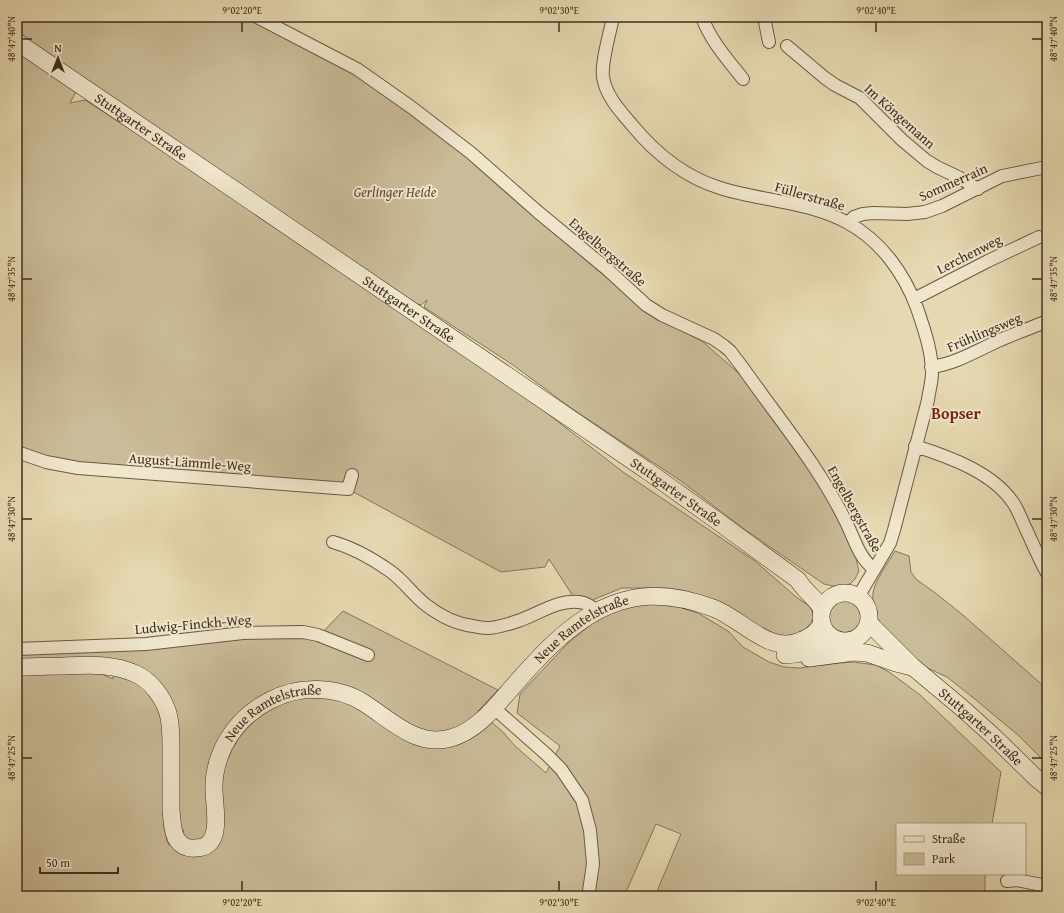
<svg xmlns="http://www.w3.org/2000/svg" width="1064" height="913" viewBox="0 0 1064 913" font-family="'Gentium Book Plus',serif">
<rect width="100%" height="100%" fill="#e6d9b1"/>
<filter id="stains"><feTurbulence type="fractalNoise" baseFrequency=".005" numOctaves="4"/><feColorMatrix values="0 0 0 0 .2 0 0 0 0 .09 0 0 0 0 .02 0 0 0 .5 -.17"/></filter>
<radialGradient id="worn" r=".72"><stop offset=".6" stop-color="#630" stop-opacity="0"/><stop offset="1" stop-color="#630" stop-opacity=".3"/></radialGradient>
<path fill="#cabc98" stroke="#85755c" d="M17,17h232l11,7 97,45 170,136 -3,3 9,8 122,102 47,23 41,36 65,85 46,89 5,20 -4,8 -5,5 -13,3 -13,-3 -80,-55 -63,-48 -110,-73 -58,-43 -89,-58 3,-7 -6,5 -3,-1 -1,2 -400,-272z
M17,51l60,39 -7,13 15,-3 105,68 282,187 151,117 132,89 40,35 14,10 3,5 1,5 -1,5 -4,6 -9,7 -21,3 -68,-38 -23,-8 -20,-3h-45l-25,10 -17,9 -31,-48 -4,8 -44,5 -153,-83 -270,-21 -61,-16z
M895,551l14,5 2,16 5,7 22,16 26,21 83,73v75l-28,-28 -43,-36 -29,-23 -26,-12 -46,-47c0,-8 -3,-17 -2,-25 1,-11 16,-32 22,-42z
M829 617a17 17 0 1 1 34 0a17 17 0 1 1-34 0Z
M654,604l25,3 19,6 30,18 15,16 26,15 15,5 16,1 40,-5 13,-1 23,3 13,7 30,22 82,78 -9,52h-95v50h88v22h-330l26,-62 -25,-10 -30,68 6,4h-615v-223l80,-1 16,7v-2l1,-2 19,6 10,6 13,18 5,13 4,21 -1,88 3,14 2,4 15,-14 -3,-4 -27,-150 -137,-15v-9l228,-17 72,2 26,-27 155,79 -20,21 24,20 13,15 31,27 14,-27 -43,-33 3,-19 49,-52 24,-19 22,-13 27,-5z"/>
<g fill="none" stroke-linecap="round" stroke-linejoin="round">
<defs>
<path id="street" d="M257,17l100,52 54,38 60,46 67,59 69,57 39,36 16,10 52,24 10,7 6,5 13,17c35,50 75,97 102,152 9,17 13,37 29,49
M613,17c-3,16 -12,45 -10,60 3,19 17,34 29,48 23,28 53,52 88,63 22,7 45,10 68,15 20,4 42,10 60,20 33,18 56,50 69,85 7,21 15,43 15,65 0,9 -3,18 -4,27l-34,130 -4,13 -32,54
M702,17c8,23 26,43 41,62
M764,17l5,25
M787,46l38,32 10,7 25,13 42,42 25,21 10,6 23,11 18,11
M848,223l6,-6 9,-3 10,-1 34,1 18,-2 17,-6 60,-30 45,-9
M914,299l74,-38 51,-24
M931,367c24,-3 45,-16 67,-26 16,-7 33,-13 49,-20
M915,446c35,11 79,27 99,58 5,8 8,17 12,25 7,15 13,30 21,44
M17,452l29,10 32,6 270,21 4,-14
M333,542c21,6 40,17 57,29 14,10 23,24 36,34 13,10 30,19 47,21 4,1 10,2 15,2 9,0 21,-4 30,-7 21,-7 43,-24 66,-18 5,2 9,5 14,8
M17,649l129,-5 97,-11 60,-1 15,3 50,20
M494,708l52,46 15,15 21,31 8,30 3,34 -4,27 -1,5
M1007,881l10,-1 30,6"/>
<g id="secondary">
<path id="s1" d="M17,42l629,428 70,50 82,60c6,11 18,18 24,29"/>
<circle cx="845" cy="617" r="24"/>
<path id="s2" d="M870,623l3,4 40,40 49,41 30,27 44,43 11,9"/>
<path d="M785,655c17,-1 36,-7 50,-16"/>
<path d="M809,658l45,-6 13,1 29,10 16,4"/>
<path id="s3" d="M17,667c15,0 31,-1 46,-1 24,-1 50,-3 73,8 15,7 27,23 32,39 3,11 3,23 3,34 0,21 0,42 0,63 1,9 1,20 5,28 4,7 11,11 19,10 31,0 18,-43 19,-62 0,-10 2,-19 5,-28 9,-26 28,-46 52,-58 28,-15 67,-14 93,3 27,17 53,45 87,35 28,-8 46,-34 65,-55 21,-24 44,-49 71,-66 42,-26 80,-26 126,-9 28,10 56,47 87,33 10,-4 17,-8 22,-17"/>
</g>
</defs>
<use href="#street" stroke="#6a5944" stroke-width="14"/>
<use href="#secondary" stroke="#402e20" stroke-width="18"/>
<use href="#street" stroke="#efe6cc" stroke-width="12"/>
<use href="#secondary" stroke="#efe6cc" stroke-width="17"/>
</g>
<path fill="none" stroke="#402e20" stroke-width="1.5" d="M242,22v10M559,22v10M876,22v10M22,39h10M1032,39h10M22,279h10M1032,279h10M22,519h10M1032,519h10M22,758h10M1032,758h10M242,881v10M559,881v10M876,881v10"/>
<g text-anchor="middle" stroke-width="4" stroke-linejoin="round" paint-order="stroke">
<g font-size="14" fill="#402e20" stroke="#efe6cc">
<text transform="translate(900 116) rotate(42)" y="5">Im Köngemann</text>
<text dy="5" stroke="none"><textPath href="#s1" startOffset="150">Stuttgarter Straße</textPath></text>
<text transform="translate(953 182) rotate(-24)" y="5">Sommerrain</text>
<text transform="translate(810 196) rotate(16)" y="5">Füllerstraße</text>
<text transform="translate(608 252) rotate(41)" y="5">Engelbergstraße</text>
<text transform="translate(969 254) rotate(-27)" y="5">Lerchenweg</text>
<text dy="5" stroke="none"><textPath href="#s1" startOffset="474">Stuttgarter Straße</textPath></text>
<text transform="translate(984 332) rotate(-23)" y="5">Frühlingsweg</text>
<text transform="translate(190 462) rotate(4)" y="5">August-Lämmle-Weg</text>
<text dy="5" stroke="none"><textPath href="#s1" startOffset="798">Stuttgarter Straße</textPath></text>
<text transform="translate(855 509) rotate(61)" y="5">Engelbergstraße</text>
<text transform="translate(193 624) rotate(-5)" y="5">Ludwig-Finckh-Weg</text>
<text dy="5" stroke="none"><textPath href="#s3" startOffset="870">Neue Ramtelstraße</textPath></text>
<text dy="5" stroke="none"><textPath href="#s3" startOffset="499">Neue Ramtelstraße</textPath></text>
<text dy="5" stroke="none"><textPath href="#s2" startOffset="152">Stuttgarter Straße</textPath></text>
</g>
<g font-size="14" font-style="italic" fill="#5c4a38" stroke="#efe6cc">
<text x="395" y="197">Gerlinger Heide</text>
</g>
<g font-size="16" font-weight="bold" fill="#7a1f14" stroke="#efe6cc">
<text x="956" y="419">Bopser</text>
</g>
</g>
<rect width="1064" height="913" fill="none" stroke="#e6d9b1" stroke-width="44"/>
<rect x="896" y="823" width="130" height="52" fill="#efe6cc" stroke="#a99c87"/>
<rect x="904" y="836" width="20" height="6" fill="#efe6cc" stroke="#a99c87"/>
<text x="932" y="843" font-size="12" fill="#402e20">Straße</text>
<rect x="904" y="853" width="20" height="12" fill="#cabc98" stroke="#a99c87"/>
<text x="932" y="863" font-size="12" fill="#402e20">Park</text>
<g transform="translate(58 58)" stroke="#efe6cc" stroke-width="3" paint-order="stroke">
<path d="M0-3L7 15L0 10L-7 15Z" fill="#402e20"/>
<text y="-6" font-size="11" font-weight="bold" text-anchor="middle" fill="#402e20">N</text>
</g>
<path d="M40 867v6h78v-6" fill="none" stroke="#402e20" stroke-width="2"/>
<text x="46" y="867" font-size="12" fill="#402e20" stroke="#efe6cc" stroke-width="3" paint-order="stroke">50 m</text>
<rect x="22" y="22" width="1020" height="869" fill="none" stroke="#402e20" stroke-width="1.5"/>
<g font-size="10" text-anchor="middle" fill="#402e20">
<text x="242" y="14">9°02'20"E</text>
<text x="559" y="14">9°02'30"E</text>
<text x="876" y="14">9°02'40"E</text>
<text transform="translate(11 39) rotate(-90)" y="4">48°47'40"N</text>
<text transform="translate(1053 39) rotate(-90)" y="4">48°47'40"N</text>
<text transform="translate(11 279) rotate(-90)" y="4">48°47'35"N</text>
<text transform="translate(1053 279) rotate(-90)" y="4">48°47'35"N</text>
<text transform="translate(11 519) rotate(-90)" y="4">48°47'30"N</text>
<text transform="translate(1053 519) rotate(-90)" y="4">48°47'30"N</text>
<text transform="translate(11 758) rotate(-90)" y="4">48°47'25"N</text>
<text transform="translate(1053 758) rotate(-90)" y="4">48°47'25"N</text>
<text x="242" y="906">9°02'20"E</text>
<text x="559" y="906">9°02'30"E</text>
<text x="876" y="906">9°02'40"E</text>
</g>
<rect width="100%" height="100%" filter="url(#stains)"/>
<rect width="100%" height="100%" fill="url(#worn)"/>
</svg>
